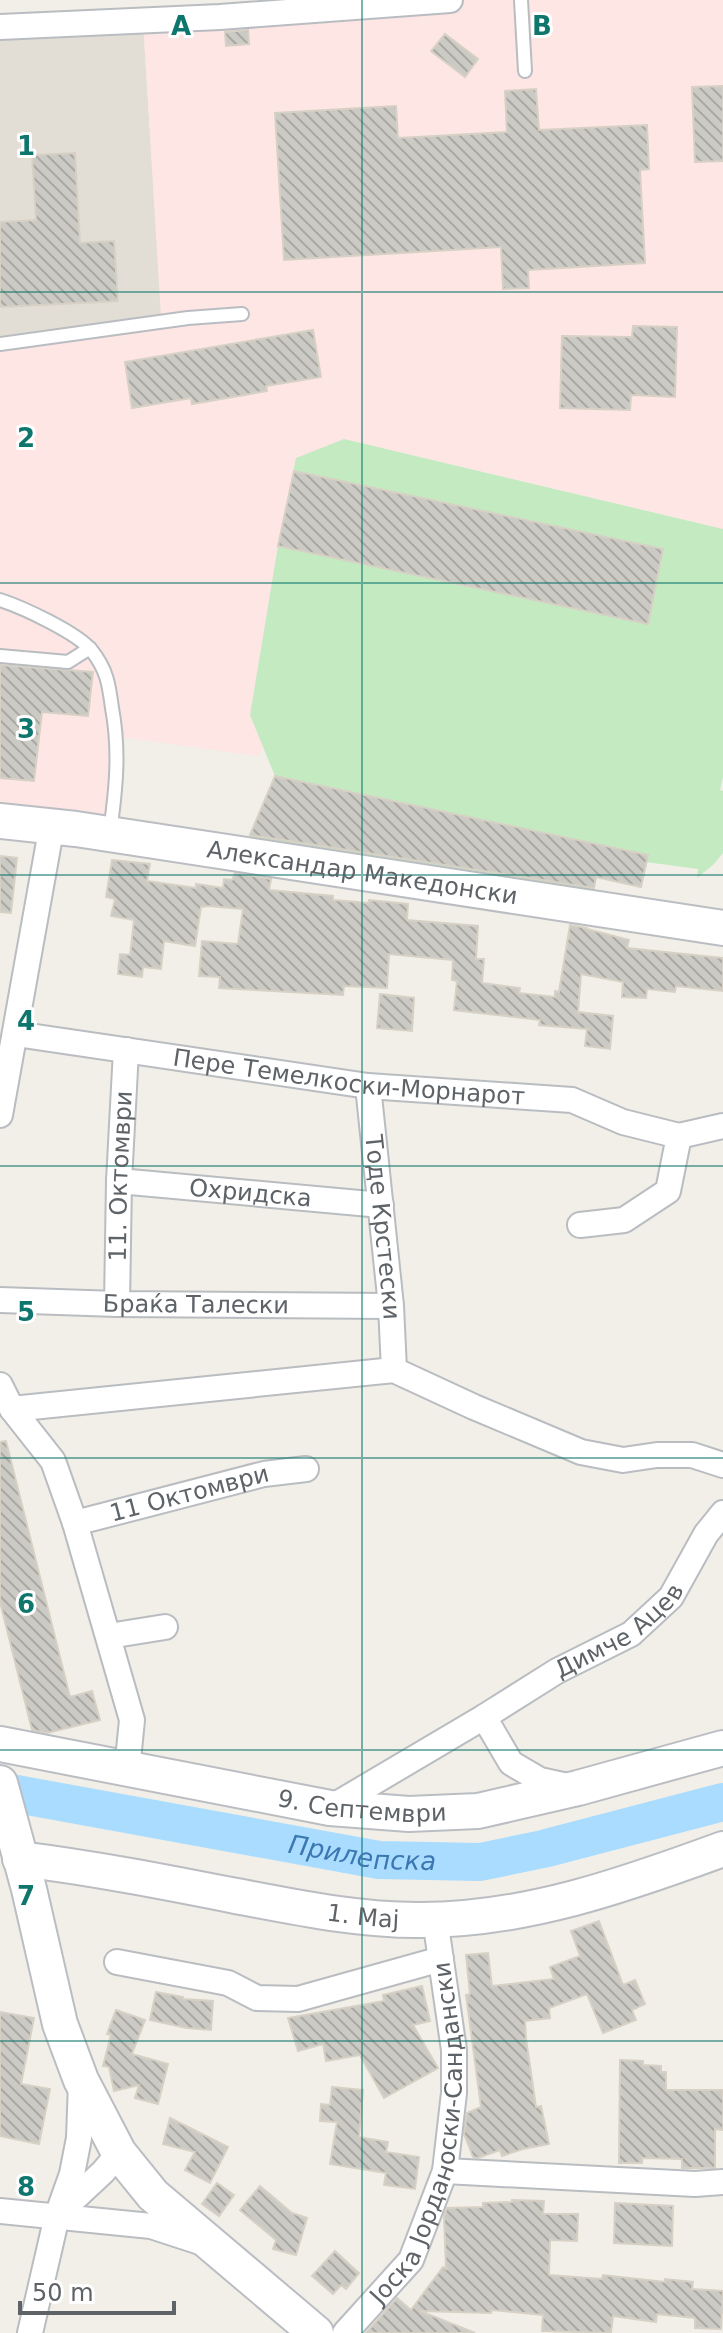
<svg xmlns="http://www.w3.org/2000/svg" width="723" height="2333" viewBox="0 0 723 2333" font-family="'DejaVu Sans',sans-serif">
<defs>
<pattern id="building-back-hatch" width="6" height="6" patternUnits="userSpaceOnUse" patternTransform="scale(2)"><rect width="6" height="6" fill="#cccac4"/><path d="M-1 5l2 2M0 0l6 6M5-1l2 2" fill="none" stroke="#a9a8a3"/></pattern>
</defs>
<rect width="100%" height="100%" fill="#f1efe7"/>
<path fill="#e2ded5" d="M143,21l19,297 -162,23v-314z"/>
<path fill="#fde6e4" d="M449,0h274v529l-379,-90 -94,276 14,30 -6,11 -140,-19 -8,97 -110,-13v-480l161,-24 -18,-296z"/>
<path fill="#c4eac2" d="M344,439l379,90v248l-3,13 3,1v62l-9,11 -17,14 1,-9 -52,-7 2,-7 -45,-10 -12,62 -348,-53 32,-78 -25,-61 28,-169 18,-88z"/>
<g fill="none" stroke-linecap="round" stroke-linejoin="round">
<path stroke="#a9dcff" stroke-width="38" id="s1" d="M0,1791l379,69 101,2 63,-13 180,-47"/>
</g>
<path fill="url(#building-back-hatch)" stroke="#d7d1c5" stroke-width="2" d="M248,30l1,14 -23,2 -1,-14z
M445,34l33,25 -13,18 -34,-26z
M723,86v75l-28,1 -3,-75z
M536,89l3,41 108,-5 2,44 -9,1 5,93 -117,7 1,18 -26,1 -2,-42 -217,13 -9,-147 121,-7 2,32 109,-6 -2,-41z
M75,153l5,90 34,-2 4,60 -118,6v-85l36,-2 -4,-65z
M633,326l44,1 -2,70 -44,-2 -1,15 -70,-2 2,-72 70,1z
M313,330l8,47 -55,9 1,5 -75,13 -1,-6 -59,10 -7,-46z
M294,471l369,78 -15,75 -370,-78z
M0,665l93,7 -5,44 -46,-4 -8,69 -34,-3z
M275,776l373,79 -7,32 -45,-10 -2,11 -344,-53z
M0,856l17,2 -6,55 -11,-1z
M112,860l38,4 -3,17 49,7v-4l27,4 1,-9 8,1 3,-7 36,6 -2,11 64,6v4l36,3v-3l39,4 -1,16 71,6 -2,33h8l-2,24 38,5 -1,5 36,4v-6l4,1 11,-67 17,3v1l42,11 -2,8 96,10v33l-47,-5 -1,6 -28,-3 -1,9 -24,-1 1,-15 -42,-8 -3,38 35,4 -3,33 -25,-3 2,-17 -48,-4 1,-5 -86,-10 3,-29 -5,-1 1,-20 -64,-6 -2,34 -43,-2 -1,9 -124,-7 1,-11 -21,-1 3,-35 36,3 5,-35 -35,-3 -7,1 -6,39 -31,-5 -3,28 -18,-2 -1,10 -24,-3 2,-20 10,1 4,-35 -23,-4 4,-17 -9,-2z
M380,994l34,4 -2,33 -35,-3z
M6,1441l64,256 22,-6 8,29 -53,13 -15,-3 -32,-128v-160z
M599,1921l24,64 12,-5 10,24 -13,6 4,10 -33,13 -16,-39 -38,14 1,10 -25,3 1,18 10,68 5,-1 8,38 -26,5 -21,7 -2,-6 -22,8 -5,-1 -9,-23 3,-21 14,-6 -15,-112 4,-1 -4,-39 22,-2 4,33 62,-7 -4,-12 30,-11 -9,-25z
M422,1986l8,35 -17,4 25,43 -54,30 -24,-43 -34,6 -3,-17 -25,7 -10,-33 96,-17 -1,-6z
M156,1992l27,5v2l30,2 -2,29 -24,-2 -37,-8z
M116,2010l29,10 -13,34 36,10 -10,40 -23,-6 4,-13 -25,6 -5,-24 -6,-1 8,-31 -4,-1z
M0,2012l34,6 -13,66 29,5 -11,55 -39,-8z
M620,2060l23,1v4l18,1v6h5v18h57v40l-8,-1v39h-33v-9l-40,-1v5h-23z
M332,2087l31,3 -4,47 29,5 -2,10 33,5 -4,32 -31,-4 2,-12 -56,-9 7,-42 -17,-1 1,-17 9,1z
M170,2118l58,29 -18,36 -25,-13 10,-18 -32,-8z
M217,2183l17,12 -15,21 -17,-12z
M260,2186l32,27 15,5 -11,37 -23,-6 3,-9 -36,-30z
M512,2200l32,1 -1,13h35l-1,27 -27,-1 -1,35 53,4 1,-4 62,7v-3l28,3 -1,7 31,2 -2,38 -26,-1v-10l-38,-4 -1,8 -43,-6 -2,17 -69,-2 1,-16 -51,-5 -1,3 -71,-2 55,22h-109l31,-35 14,12 32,-43 3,2 -2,-53 3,-8 36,-1v-4l29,-1z
M615,2203l58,3 -1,40 -58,-3z
M335,2251l24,22 -13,16 -5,-4 -8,9 -21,-18z"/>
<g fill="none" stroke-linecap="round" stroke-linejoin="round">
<defs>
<path id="lane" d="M521,0l4,71
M0,344l188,-26 54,-4
M0,600c22,7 78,33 92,51 15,19 17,34 20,57 8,43 4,81 -2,124
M0,656l68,6 22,-14"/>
<g id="street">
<path d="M0,27l220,-10 230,-17"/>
<path id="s2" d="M16,1034l352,52 204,14 51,22 56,14 44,-10"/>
<path id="s3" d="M368,1086l23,220 3,64"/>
<path d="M0,1115l52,-290"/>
<path id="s4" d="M119,1181l262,24"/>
<path d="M580,1225l44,-5 44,-29 11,-55"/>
<path id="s5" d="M0,1300l117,4 274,2"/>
<path id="s6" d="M117,1304l2,-123 7,-131"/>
<path d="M0,1385l12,24 41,52 22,62 57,197 -5,50"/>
<path d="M12,1409l382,-39 80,37 107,45 42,8 34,-5h35l31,10"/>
<path id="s7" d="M75,1523l189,-49 42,-5"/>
<path d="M109,1636l56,-9"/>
<path d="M484,1717l27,46 29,17 32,7"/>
<path id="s8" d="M330,1808l154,-91 73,-46 74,-37 40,-37 35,-63 17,-21"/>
<path d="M117,1962l111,21 29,15 41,1 143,-40"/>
<path d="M445,2171l250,13 28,-2"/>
<path d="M0,2211l151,15 49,16"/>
<path d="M61,2211l42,-39 16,-19"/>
<path d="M30,2333l27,-117 15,-42 7,-36 2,-56"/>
<path id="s9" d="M345,2333l66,-73 34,-89 9,-78v-43l-19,-131"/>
</g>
<g id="secondary">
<path id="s10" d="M0,821l76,8 647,99"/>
<path id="s11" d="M0,1744l330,64 79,6 69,-3 100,-23 145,-40"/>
<path d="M0,1783l29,106 31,135 21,56 38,73 34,42 163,138"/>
<path id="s12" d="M20,1859c73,9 145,23 216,37 59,11 120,24 181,24 106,1 208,-35 306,-71"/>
</g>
</defs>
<use href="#lane" stroke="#b9bdc1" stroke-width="16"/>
<use href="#street" stroke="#b9bdc1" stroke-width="28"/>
<use href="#secondary" stroke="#babec3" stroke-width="38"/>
<use href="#lane" stroke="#fff" stroke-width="12"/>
<use href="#street" stroke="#fff" stroke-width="24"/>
<use href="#secondary" stroke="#fff" stroke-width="34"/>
</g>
<path fill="none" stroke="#0f766e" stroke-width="2" stroke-opacity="0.55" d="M362,0v2333M0,292h723M0,583h723M0,875h723M0,1166h723M0,1458h723M0,1750h723M0,2041h723"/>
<g text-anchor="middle" stroke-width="6" stroke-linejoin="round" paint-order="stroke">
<g font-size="24" fill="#5e6368" stroke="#fff">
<text dy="8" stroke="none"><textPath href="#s10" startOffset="366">Александар Македонски</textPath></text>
<text dy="8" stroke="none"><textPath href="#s2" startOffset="336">Пере Темелкоски-Морнарот</textPath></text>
<text dy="8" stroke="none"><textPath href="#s6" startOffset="128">11. Октомври</textPath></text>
<text dy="8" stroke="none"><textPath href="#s4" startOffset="132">Охридска</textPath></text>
<text dy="8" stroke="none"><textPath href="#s3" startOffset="142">Тоде Крстески</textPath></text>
<text dy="8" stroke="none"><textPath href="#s5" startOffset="196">Браќа Талески</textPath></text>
<text dy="8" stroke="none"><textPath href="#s7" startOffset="118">11 Октомври</textPath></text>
<text dy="8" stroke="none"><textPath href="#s8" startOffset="340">Димче Ацев</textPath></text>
<text dy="8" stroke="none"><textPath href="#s11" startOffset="368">9. Септември</textPath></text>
<text dy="8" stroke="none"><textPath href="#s12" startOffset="348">1. Мај</textPath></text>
<text dy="8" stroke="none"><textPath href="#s9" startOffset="224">Јоска Јорданоски-Сандански</textPath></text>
</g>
<g font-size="26" font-style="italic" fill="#3b77b0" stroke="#fff">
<text dy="9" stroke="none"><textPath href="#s1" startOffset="368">Прилепска</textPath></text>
</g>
</g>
<g font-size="26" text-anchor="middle" font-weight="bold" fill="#0f766e" stroke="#fff" stroke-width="6" stroke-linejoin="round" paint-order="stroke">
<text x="181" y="35">A</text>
<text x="542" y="35">B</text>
<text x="26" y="155">1</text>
<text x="26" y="447">2</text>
<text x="26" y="738">3</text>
<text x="26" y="1030">4</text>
<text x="26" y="1321">5</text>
<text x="26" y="1613">6</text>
<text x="26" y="1905">7</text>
<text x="26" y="2196">8</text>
</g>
<path d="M20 2301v12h154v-12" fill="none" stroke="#5e6368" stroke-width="4"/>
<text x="32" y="2301" font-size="24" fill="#5e6368" stroke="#ffffff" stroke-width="6" paint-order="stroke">50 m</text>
</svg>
